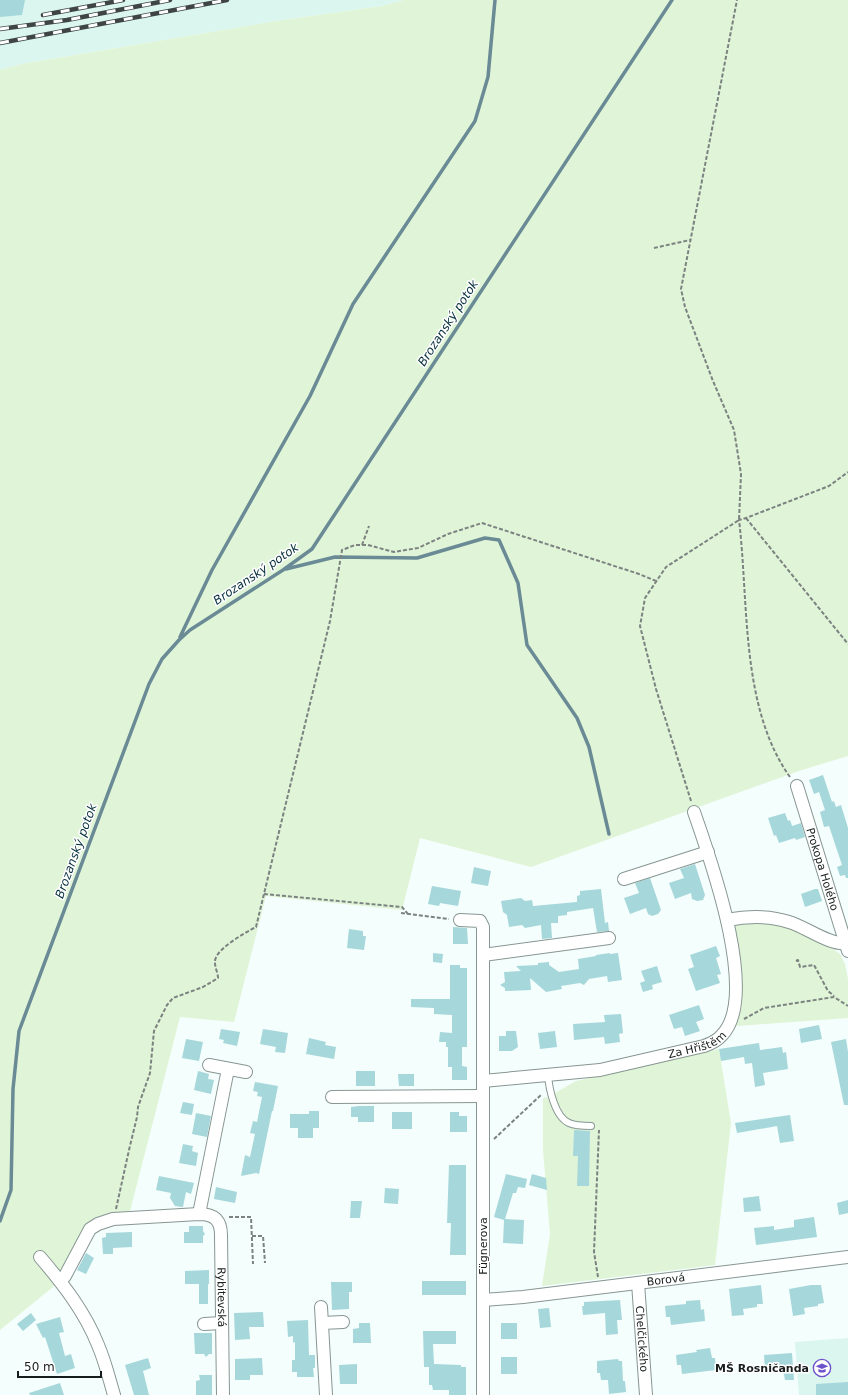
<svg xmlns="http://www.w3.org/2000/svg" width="848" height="1395" viewBox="0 0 848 1395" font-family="'DejaVu Sans',sans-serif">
<rect width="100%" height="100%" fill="#f4fefc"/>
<path fill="#dbf5ef" d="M0,0h404l-22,6 -106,15 -254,43 -22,6z
M848,1338v57h-49l-4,-53z"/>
<path fill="#e0f5d7" d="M404,0h444v756l-46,14 -271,97 -111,-29 -18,72 -136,-14 -32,126 -54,-5 -51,198 -42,11 -34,61 -53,43v-1260l22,-6 254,-43 106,-15z
M741,922l43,2 39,18 17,12 5,10 3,15v39l-110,8 -5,-1 1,-95 2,-5z
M719,1049l12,74 -16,142 -173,21 8,-52 -7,-84v-52l5,-1 28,-16z"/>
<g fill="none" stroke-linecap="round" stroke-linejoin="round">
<path stroke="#6a8a95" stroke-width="3.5" d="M286,569l49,-12 82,1 68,-20 14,2 19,43 9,62 50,73 12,29 20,87
M180,637l32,-67 98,-174 43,-92 122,-183 13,-44 7,-77
M0,1221l11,-31 2,-101 6,-58 130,-347 13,-25 17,-19 11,-10 93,-60 29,-21 360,-549"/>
</g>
<path fill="#a6d7db" d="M0,0h25l-3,15 -22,2z
M823,775l9,27 2,-1 2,6 5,-2 7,23v50h-2l-1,-3 -5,1 -3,-9 5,-2 -13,-39 -5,1 -4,-15 5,-2 -6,-18 -5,2 -5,-14z
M785,813l3,8 2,-1 2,6 9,-3 4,14 -9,3 -1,-2 -16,5 -3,-8 -2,1 -6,-18z
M695,864l10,31 -2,5 -6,1 -5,-2 -1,-6 -16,6 -6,-16 15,-5 -4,-9z
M474,867l17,4 -3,15 -17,-3z
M650,878l11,32 -3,4 -6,2 -4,-2 -2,-6 -16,6 -6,-16 15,-5 -4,-10z
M432,886l29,5 -3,15 -18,-3 -1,3 -11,-2z
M601,889l4,34 3,-1 1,9 -12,1 -4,-24 -26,4v3l-9,1v7h-7l1,15 -10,1 -1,-14 -16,3 -3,-3 -13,2 -2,-12 -4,-3 -2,-11 20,-3 4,3 7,-1 1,6 44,-4v-6l3,-1v-4z
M815,889h3l4,12 -17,6 -4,-13z
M453,927l14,1 1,16h-15z
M349,929l14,2v5h3l-2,14 -17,-2z
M716,946l4,10 -4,2 5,16 -4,1 3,8 -24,8 -8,-22 6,-2 -4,-12z
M433,953l10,1 -1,9 -9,-1z
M610,953v1l8,-1 4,27 -14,2 -1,-6 -18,3 -5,6 -4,-2 -19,3 1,3 -16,3 -16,-14 1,12 -26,1v-3l-5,-3 5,-3 -1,-10 17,-1 -5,-5 22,-1v-2l11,-1v3l10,7 20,-3 -1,-10 18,-3v-1z
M450,965h10v3h7v79h-5v19l5,1v13h-15v-13h-4v-20h-2v-5h-7l1,-10 12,1v-18l-18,-1v-6l-23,-1v-8h39z
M657,966l5,16 -10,3 1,4 -10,3 -3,-9 5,-2 -4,-10z
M699,1005l5,14 -8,3 4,9 -15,5 -3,-9 -8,2 -5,-14z
M621,1014l2,19 -4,1 1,8 -15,2 -1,-7 -30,3 -1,-16 32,-2 -1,-7z
M819,1025l3,14 -21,4 -2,-14z
M221,1029l19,3 -3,14 -14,-3 1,-3 -5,-1z
M263,1029l25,4 -3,20 -10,-1 1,-5 -16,-3z
M506,1031h10l2,16 -6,4h-13v-15h7z
M555,1031l2,16 -17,2 -2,-16z
M309,1038l17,4 -1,3 11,2 -2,12 -28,-5z
M186,1039l17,3 -4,19 -17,-3z
M846,1039l2,13v53h-4l-13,-63z
M759,1043l1,7 22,-3 1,6 3,-1 2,17 -25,4 2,12 -10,2 -3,-24 -7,1 -1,-7 -23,4 -2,-12z
M198,1071l11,3 -1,5 6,1 -3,14 -17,-4z
M356,1071h19v15h-19z
M398,1074h16v12h-15z
M255,1082l23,4 -5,25h-1l-13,63 -3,-1 -15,3 4,-21 5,2 5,-23 -5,-1 3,-12 4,1 5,-25 -5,-1 1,-4 -5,-1z
M183,1102l11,2 -2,11 -12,-2z
M359,1106h15v16h-16v-5h-7v-10z
M309,1111h10v17h-6v10h-15v-10h-8v-14h19z
M392,1112h20v17h-20z
M450,1112h9v4h8v16h-17z
M196,1113l15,3 -4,21 -15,-3z
M790,1115l4,26 -14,2 -3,-17 -40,7 -2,-10z
M574,1130l16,1 -1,55h-12l1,-30h-5z
M183,1144l10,2 -1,5 6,2 -2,13 -17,-3z
M449,1165h17v90h-16l1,-32h-4z
M506,1174l21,5 -2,9 -7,-1 -2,6h-3l-8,26 19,1 -1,24 -20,-1 1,-23 -10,-3z
M532,1174l14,4 1,12 -18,-5z
M159,1176l35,7 -3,11 -5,-2 -3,15 -8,-1 -5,-8 1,-5 -15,-3z
M216,1187l21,5 -2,11 -21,-4z
M385,1188l14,1 -1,15 -14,-1z
M759,1196l2,15 -17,1 -1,-14z
M848,1200v13l-9,2 -2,-12z
M351,1201h11l-2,17h-10z
M814,1217l3,20 -61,8 -2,-17 20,-2v4l20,-3v-7z
M189,1226h14v5l2,3 -2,2v7h-19v-11h5z
M132,1232v15l-19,1v6h-10l-1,-16 4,-1v-4z
M86,1253l8,5 -8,16 -9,-4z
M209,1270v14h-1v20h-9v-20h-14v-13z
M422,1281h44v14h-44z
M331,1282h21v10h-3v17l-17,1z
M761,1285l2,19h-6v3l-14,2 1,6 -12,1 -3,-27z
M811,1285h10l3,18 -6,1v2l-14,2 1,6 -12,2 -4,-27z
M620,1300l2,20h-5l1,14 -12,1 -1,-22 -22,2 -1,-9h2v-4z
M700,1300l1,10 3,-1 1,12 -34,4 -1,-8h-4l-1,-11 21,-2v-3z
M549,1308l2,19 -11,1 -2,-19z
M263,1312l1,15h-15l1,12 -15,1 -1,-27z
M31,1313l5,7 -13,11 -6,-7z
M60,1317l4,15 -5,1 6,23 6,-2 4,14 -18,6 -12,-37 -2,1 -7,-14z
M308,1320l1,35h6v13h-2l1,9h-17v-5h-5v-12h3v-18l-2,1v-7l-5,1 -1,-16z
M359,1323h11l1,20h-18v-14l6,-1z
M501,1323h16v16h-16z
M423,1331h33v13h-23l1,20 27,1v2h5v28h-17v-5h-16l-1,-5h-3v-18h-5z
M194,1333h18v21h-3l-3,3 -2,-3h-9z
M710,1348l2,10h3l1,12 -34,4 -1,-9h-4l-1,-10 21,-3 -1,-2z
M792,1353l2,27h-9l-1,-6 -8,-6 -11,1 -1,-14z
M501,1357h16v17h-16z
M148,1358l3,10 -8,3 6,24h-15l-9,-30z
M262,1358l1,17h-13v5h-15v-21z
M618,1359l1,2h3l1,20h2l1,11 -17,2 -1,-14h-7l-1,-7h-3v-12z
M357,1364v20h-17l-1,-19z
M199,1375h13v20h-16v-14l4,-1z
M848,1382v13h-32v-11z
M60,1383l4,12h-34l-1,-2z"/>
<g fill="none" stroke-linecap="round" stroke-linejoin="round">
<defs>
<path id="lane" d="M548,1075c1,14 7,42 21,48 7,3 15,3 22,3"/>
<g id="street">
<path id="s1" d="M797,786l51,165"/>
<path d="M624,879l84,-27"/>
<path d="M460,920l20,1 3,6v468"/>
<path d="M727,920c21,-4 41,-5 62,2 15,4 42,24 57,21"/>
<path d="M483,955l126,-17"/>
<path d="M209,1065l37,7"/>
<path id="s2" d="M483,1081l117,-11 104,-24c6,-2 13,-5 18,-11 38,-39 -12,-177 -28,-223"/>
<path d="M332,1097l151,-1"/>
<path d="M199,1214l29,-145"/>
<path d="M40,1257c23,27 45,55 58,88 7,16 11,33 16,50"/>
<path id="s3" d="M60,1281l5,-5 25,-47 8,-5 15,-5 86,-5c15,0 22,6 22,21l2,160"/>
<path id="s4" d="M638,1283l8,112"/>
<path id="s5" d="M483,1300l40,-3 325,-40"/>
<path d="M321,1307l5,88"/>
<path d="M322,1323l21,-1"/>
<path d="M204,1324l18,-1"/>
</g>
</defs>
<use href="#lane" stroke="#879693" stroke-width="8"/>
<use href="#street" stroke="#879693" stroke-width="14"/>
<path stroke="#7b8281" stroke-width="2" stroke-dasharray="4 2" stroke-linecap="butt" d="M654,248l36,-8
M746,518l102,126
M362,545l7,-19
M790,777c-50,-70 -41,-175 -51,-257l7,-2 83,-32 19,-14
M691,801l-35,-112 -16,-63 5,-28 21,-31 73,-47 2,-46 -7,-44 -21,-49 -28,-74 -4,-18 56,-289
M264,894l138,13 6,7
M401,913l48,6
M796,961l2,-1 2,7 14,-2 14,26 6,5
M744,1019l20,-11 70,-11 14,9
M494,1139l48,-45
M116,1209l13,-59 8,-33 1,-10 12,-34 4,-42 13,-26 6,-7 30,-11 15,-9c0,-5 -3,-10 -3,-15 -2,-13 30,-30 41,-36l74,-306 12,-71 13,-5h13l26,7 24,-4 30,-14 34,-11 157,51 17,7
M229,1217h22l2,47
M252,1236h11l2,27
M598,1277l-4,-25 5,-122"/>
<use href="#lane" stroke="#fff" stroke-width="6"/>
<use href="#street" stroke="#fff" stroke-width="12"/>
<defs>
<path id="rail" d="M43,15l80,-15
M0,29l67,-9 103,-20
M0,43l227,-43"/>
</defs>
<use href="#rail" stroke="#3e4544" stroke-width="4.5"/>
<use href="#rail" stroke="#fff" stroke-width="3" stroke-dasharray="9" stroke-linecap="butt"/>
</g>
<defs>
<symbol id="school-ring" viewBox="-11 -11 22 22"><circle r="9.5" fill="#fff" stroke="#6e52cb" stroke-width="1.5"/><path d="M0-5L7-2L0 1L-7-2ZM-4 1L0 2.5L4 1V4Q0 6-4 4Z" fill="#6e52cb"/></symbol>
</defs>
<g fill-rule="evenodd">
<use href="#school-ring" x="812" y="1358" width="20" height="20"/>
</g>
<g text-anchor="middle" stroke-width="3" stroke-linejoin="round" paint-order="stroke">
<g font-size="11" fill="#171d1c" stroke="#fff">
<text dy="4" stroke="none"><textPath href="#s1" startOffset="87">Prokopa Holého</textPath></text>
<text dy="4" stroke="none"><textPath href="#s2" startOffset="218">Za Hřištěm</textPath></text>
<text transform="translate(483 1246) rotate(-90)" y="4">Fügnerova</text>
<text dy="4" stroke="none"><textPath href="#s5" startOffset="184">Borová</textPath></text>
<text dy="4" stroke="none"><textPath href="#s3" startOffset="269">Rybitevská</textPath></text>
<text dy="4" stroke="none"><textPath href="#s4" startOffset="56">Chelčického</textPath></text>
</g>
<g font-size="11" font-weight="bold" fill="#171d1c" stroke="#fff" text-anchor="end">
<text x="809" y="1372">MŠ Rosničanda</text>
</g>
<g font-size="12" font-style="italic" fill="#062f3c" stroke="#fff">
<text transform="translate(448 323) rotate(-57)" y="4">Brozanský potok</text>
<text transform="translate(256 574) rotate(-34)" y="4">Brozanský potok</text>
<text transform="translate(76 851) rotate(-70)" y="4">Brozanský potok</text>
</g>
</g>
<path d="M18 1371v6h83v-6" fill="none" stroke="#171d1c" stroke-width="2"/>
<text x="24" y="1371" font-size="12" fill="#171d1c" stroke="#ffffff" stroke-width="3" paint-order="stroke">50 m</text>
</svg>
